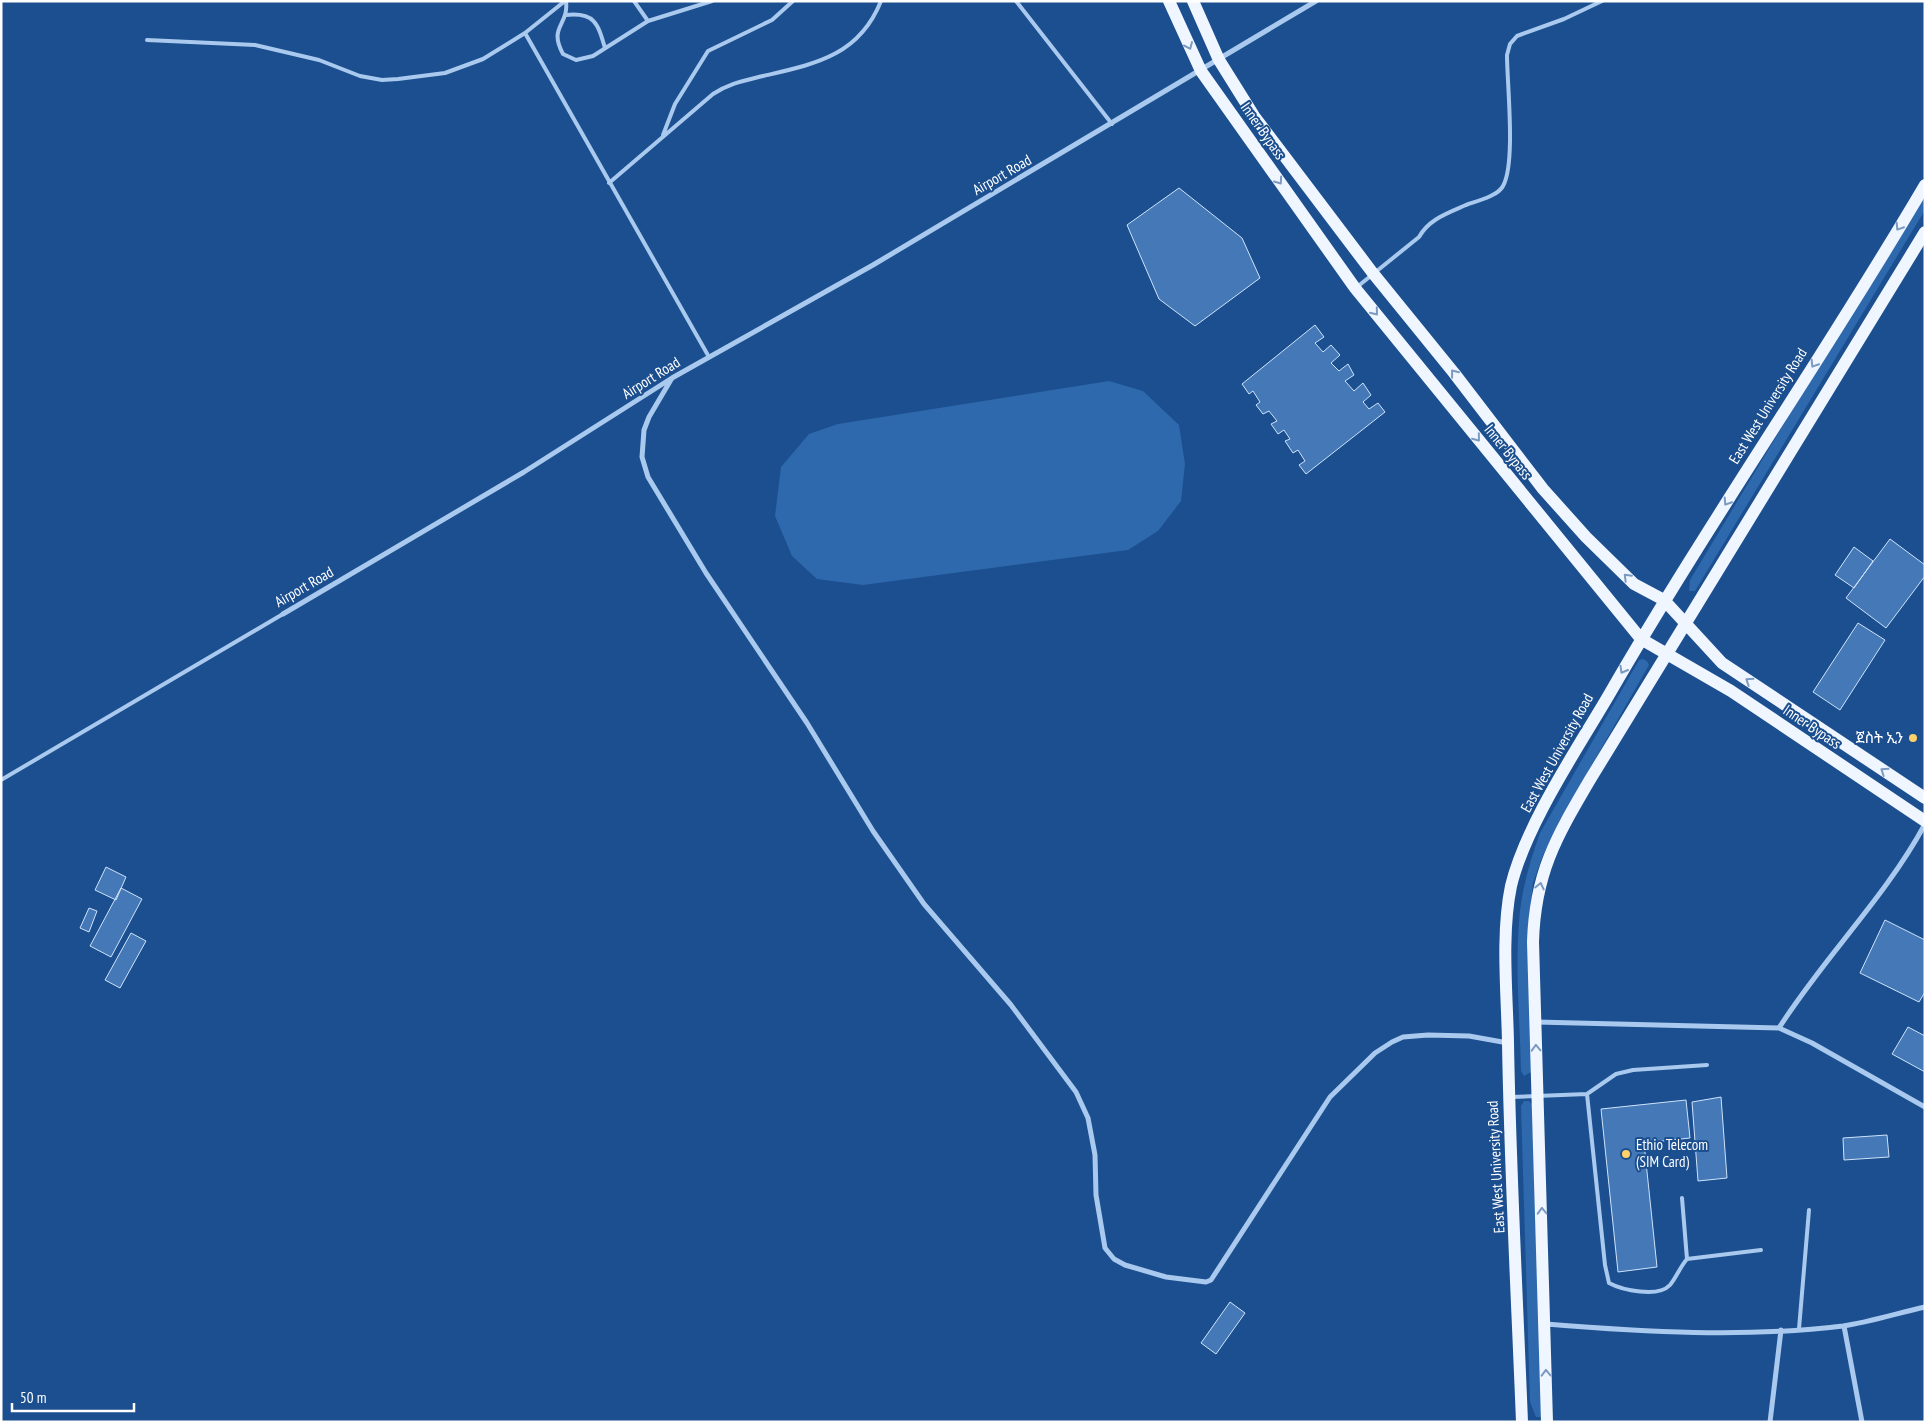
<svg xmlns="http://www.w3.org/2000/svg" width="1926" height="1423" viewBox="0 0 1926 1423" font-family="'PT Sans Narrow','Noto Sans Ethiopic',sans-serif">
<rect width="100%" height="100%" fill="#1b4f8f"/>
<path fill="#2e69ad" d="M1925,189v21l-230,381h-6l1,-11z
M1109,381l34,10 36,34 6,39 -4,37 -23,30 -30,19 -265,35 -46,-6 -25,-23 -17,-40 6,-49 28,-33 29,-10z
M1643,659l4,2 2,4 -87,152 -19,38 -10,28 -5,42 4,139 -1,8 -7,4 -3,-5c-1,-50 -6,-100 -2,-149 2,-31 11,-61 21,-89l99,-173z
M1524,1101h5l3,3 10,313h-6l-6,-15 -9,-296z"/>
<path fill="#4478b7" stroke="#cfe3fa" d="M1179,188l63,50 18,40 -65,48 -36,-27 -32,-74z
M1315,325l9,12 -9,6 8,9 8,-7 9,10 -9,8 8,8 9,-7 6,11 -9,6 9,10 9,-8 8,12 -8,7 6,7 9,-6 7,9 -79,62 -7,-9 6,-4 -7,-11 -5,3 -8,-12 5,-2 -6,-9 -6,4 -7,-10 6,-3 -8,-10 -6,3 -7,-9 4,-3 -7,-11 -4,3 -7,-10z
M1890,539l35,26v11l-39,52 -40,-30z
M1854,547l19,14 -19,27 -19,-13z
M1858,623l27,17 -45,70 -27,-18z
M106,867l20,10 -10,23 -21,-10z
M121,888l21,11 -31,58 -21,-11z
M89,908l8,3 -8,21 -9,-4z
M1885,920l40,20v52l-6,10 -59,-29z
M131,933l15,8 -26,47 -15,-8z
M1908,1027l17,9v36l-33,-18z
M1721,1097l6,81 -29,3 -6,-79z
M1686,1100l4,38 -46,5 13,124 -39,5 -17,-163z
M1887,1135l2,22 -45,3 -1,-22z
M1230,1302l15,11 -29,41 -15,-11z"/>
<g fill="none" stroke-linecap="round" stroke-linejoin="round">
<path stroke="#a9c9ee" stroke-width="4" d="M566,1c3,25 -18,25 -3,53l13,6 17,-4 55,-35 64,-20
M634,1l14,20
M1016,1l96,123
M566,15c29,-3 32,9 39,33
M525,33l184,324
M147,40l108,5 64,15 41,16 22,4 16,-1 47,-6 38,-14 42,-26 40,-32
M663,135l12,-31 33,-53 64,-31 21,-19
M609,183l104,-89c17,-11 30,-13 50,-18 52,-12 96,-20 118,-75
M1357,287l62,-50c10,-18 29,-24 47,-32 11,-4 32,-9 37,-19 13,-23 4,-102 4,-131l3,-11 7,-8 47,-17 38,-18
M1,780l282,-166
M1587,1094l18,171 4,18c13,7 49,15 61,2 6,-7 10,-18 17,-26l74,-9
M1511,1097l76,-3 29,-20 17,-4 74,-5
M1682,1198l5,61
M1799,1329l10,-119"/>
<path stroke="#a9c9ee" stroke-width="5" d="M672,378l-23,39 -5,13 -2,27 6,20 58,96 101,150 66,108 51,73 87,101 65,87 12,26 7,37 1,40 9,53 9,11 11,6 41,12 40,5 5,-2 119,-183 45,-44 17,-11 11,-5 25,-2 41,1 39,7
M283,614l241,-142 148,-94 201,-113 443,-264
M1536,1022l243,6 33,15 113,64
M1779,1028c45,-71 106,-130 146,-204
M1546,1324c98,8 198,14 297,2 27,-4 55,-13 82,-19
M1844,1326l18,96
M1770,1422l11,-92"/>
<path stroke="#f0f6ff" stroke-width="12" d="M1169,1l32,70 154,217 286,351 90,52 194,130
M1193,1l26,59 35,56 118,156 82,101 89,116 43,48 48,47 30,16 58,63 203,135
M1522,1422c-5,-127 -12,-254 -14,-380 -1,-49 -7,-108 3,-156 15,-62 67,-138 99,-193 100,-173 214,-336 315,-508
M1547,1422l-14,-480c2,-70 24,-106 58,-164l334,-546"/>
</g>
<defs><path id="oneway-chevron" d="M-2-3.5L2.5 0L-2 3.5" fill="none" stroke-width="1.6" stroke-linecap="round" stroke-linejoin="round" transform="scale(1.25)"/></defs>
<g stroke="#7b9ac1">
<use href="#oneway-chevron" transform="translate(1189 46) rotate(66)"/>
<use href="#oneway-chevron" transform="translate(1279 181) rotate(55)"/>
<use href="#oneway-chevron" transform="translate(1899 227) rotate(122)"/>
<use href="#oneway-chevron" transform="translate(1375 312) rotate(51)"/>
<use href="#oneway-chevron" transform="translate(1814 364) rotate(122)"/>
<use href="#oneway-chevron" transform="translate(1454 373) rotate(-128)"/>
<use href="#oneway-chevron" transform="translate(1477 438) rotate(51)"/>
<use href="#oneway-chevron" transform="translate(1727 502) rotate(123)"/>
<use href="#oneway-chevron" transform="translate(1627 577) rotate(-135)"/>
<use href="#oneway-chevron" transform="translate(1623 670) rotate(120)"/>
<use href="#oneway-chevron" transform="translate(1749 681) rotate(-146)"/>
<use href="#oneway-chevron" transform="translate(1884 771) rotate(-146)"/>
<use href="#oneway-chevron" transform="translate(1540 886) rotate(-77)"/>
<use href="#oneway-chevron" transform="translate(1536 1048) rotate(-92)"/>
<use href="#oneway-chevron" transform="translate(1542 1211) rotate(-92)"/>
<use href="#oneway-chevron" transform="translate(1546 1373) rotate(-91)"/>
</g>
<g fill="#ffd166" stroke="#1b4f8f" stroke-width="2">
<circle cx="1913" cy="738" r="5"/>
<circle cx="1626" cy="1154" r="5"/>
</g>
<g text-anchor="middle" stroke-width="4" stroke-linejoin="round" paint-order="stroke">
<g font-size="15" fill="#fff" stroke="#1b4f8f">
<text transform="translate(1263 131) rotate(55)" y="5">Inner Bypass</text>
<text transform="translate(1002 175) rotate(-30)" y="5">Airport Road</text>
<text transform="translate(651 378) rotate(-32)" y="5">Airport Road</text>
<text transform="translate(1768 406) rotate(-58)" y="5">East West University Road</text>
<text transform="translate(1508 452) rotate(51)" y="5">Inner Bypass</text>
<text transform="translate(304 587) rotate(-30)" y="5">Airport Road</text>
<text transform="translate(1812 727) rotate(34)" y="5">Inner Bypass</text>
<text transform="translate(1557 753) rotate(-61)" y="5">East West University Road</text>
<text transform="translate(1496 1167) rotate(-93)" y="5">East West University Road</text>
</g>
<g font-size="15" fill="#fff" stroke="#1b4f8f" text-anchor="end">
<text x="1903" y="743">ጀስት ኢን</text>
<text x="1636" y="1150" text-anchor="start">Ethio Telecom<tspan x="1636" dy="17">(SIM Card)</tspan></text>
</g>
</g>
<rect width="1926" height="1423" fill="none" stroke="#ffffff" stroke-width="5"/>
<path d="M12 1403v8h122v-8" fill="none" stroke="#ffffff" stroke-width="2.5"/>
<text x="20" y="1403" font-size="15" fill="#ffffff" stroke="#1b4f8f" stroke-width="4" paint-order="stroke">50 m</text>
</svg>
